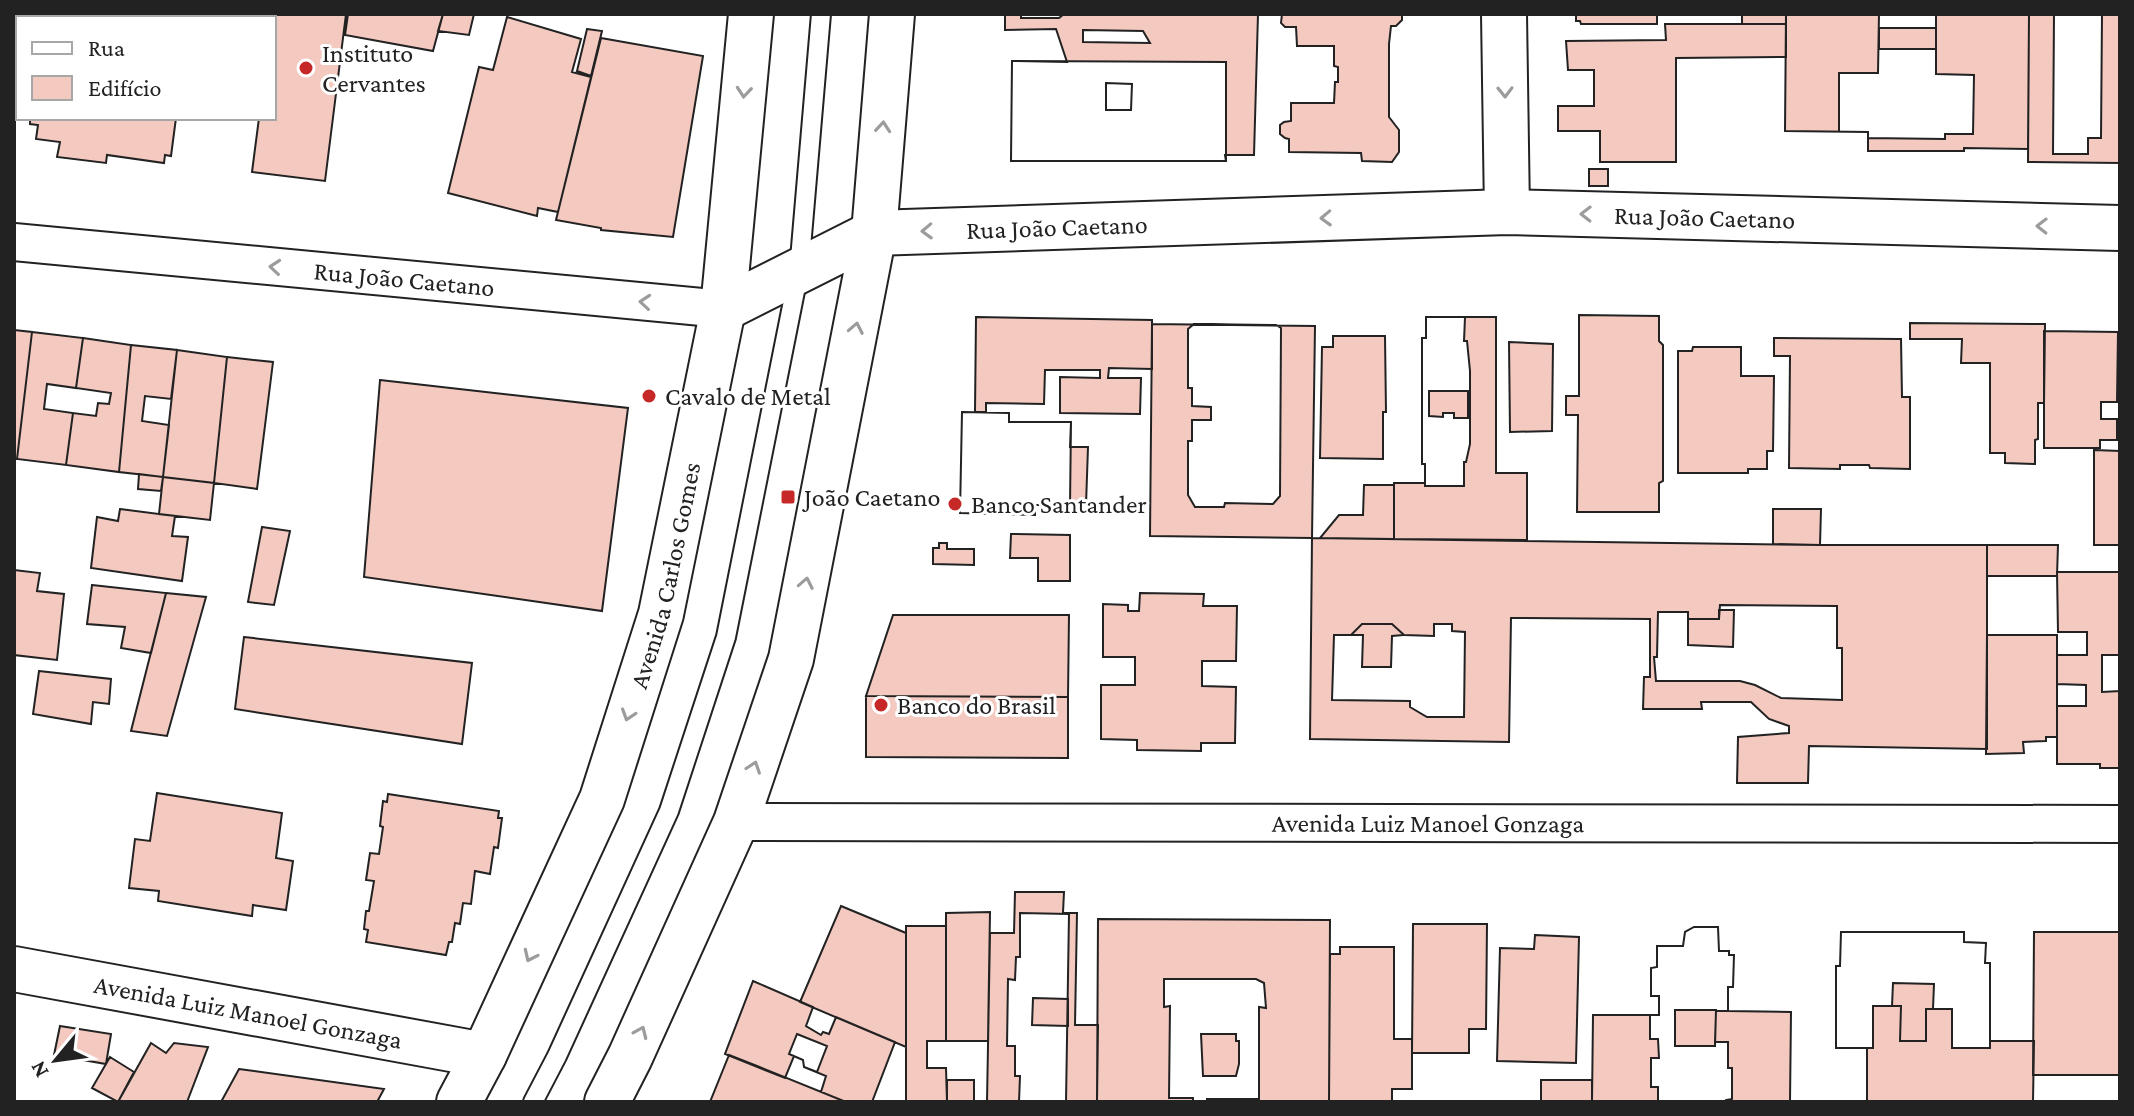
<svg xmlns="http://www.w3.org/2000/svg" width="2134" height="1116" viewBox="0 0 2134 1116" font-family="'Crimson Pro',serif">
<rect width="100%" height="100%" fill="#fff"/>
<path fill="#f3c9c0" stroke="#222" stroke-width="2" fill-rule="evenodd" d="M202,14h40v4z
M272,14h74l-21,167 -73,-9 7,-54h15v-100h-3z
M348,14h95l-10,37 -88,-16z
M443,14h31l-5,21 -31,-4z
M1005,14h16v4h38l5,-4h194l-4,141h-29l1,6h-215l1,-100 55,1 -11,-33 -51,1zM1083,30l60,1 7,12 -67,-1zM1106,83l26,1 -1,26h-25z
M1282,14h120v6l-6,6h-5l-2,18v73l10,13v22l-7,10 -30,-1 -1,-8 -72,-1v-13l-4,-1 -5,-4v-9l4,-3 7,-1v-18h43l1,-21h3v-15l-4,-1v-20h-37l-1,-19h-11l-4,-4z
M1576,14h81v10h-76l-1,-3h-4z
M1742,14h44v10h-44z
M1786,14h243l-1,135 -64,-1v3h-96v-19l-83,-1z
M1879,14h57v60l38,1 -1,59h-28v5l-77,-1v-6h-29v-59h39z
M2029,14h91v149l-92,-1z
M2054,14h48l-1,124h-13v16h-35z
M507,17l74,22 -9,33 19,5 -33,135 -20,-4 -1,8 -89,-23 31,-126 14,3z
M1665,24h121v33l-110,1v104h-76v-31h-42v-25h36v-36h-26l-2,-29 100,-1z
M1879,28h57v21h-57z
M587,29l15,2 -11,45 -14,-5z
M601,38l102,18 -30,181 -72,-7v-2l-45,-8z
M1012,61l214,1v99h-215zM1106,83l26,1 -1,26h-25z
M30,118h146l-5,38 -6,-1 -1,8 -57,-8 -1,8 -49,-6 3,-15 -24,-3 2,-14 -8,-1z
M1589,169h19v17h-19z
M1579,315l80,1v25l4,4v136l-4,2v29h-82l1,-97h-12v-19h13z
M976,317l176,3v49l-43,-1 -1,10h33l-1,36 -80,-1v-36l40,1v-8h-55l-1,34 -58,-1v9h-11z
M1426,317h70v156h31v67l-133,-1v-56h31v-19h-3v-126h4z
M1426,317h39l-1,24h3l3,30v73l-4,18h-2v24h-39v-22h-3v-126h4z
M1910,323l135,1 -1,79h-6v36l-3,1v24l-30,-1v-10h-15v-90h-29l1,-24h-52z
M1152,324l163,2 -3,212 -162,-2z
M1194,324l82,1 5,3 -1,168 -7,8 -48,-1 -1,4h-29l-7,-12v-54h4v-21h19v-13l-19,-1v-18h-4v-59z
M14,330l18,2 -15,127h-3z
M2044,331l74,1 -1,70h-16v17h16v21h-17v8h-56z
M32,332l51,6 -7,50 -29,-4 -3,25 29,4 -7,52 -49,-6z
M1333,336h52l1,76h-3v47l-63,-1 2,-111h11z
M83,338l48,7 -12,127 -53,-7 7,-52 23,3 2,-13 11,1 2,-11 -35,-5z
M1774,338l127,1 1,58h8v72l-40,-1 -1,-3h-29v4l-51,-1 1,-112h-16z
M1509,342l44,2 -1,87 -42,1z
M131,345l46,5 -6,49 -26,-3 -3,25 27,4 -6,52 -44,-5z
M1693,347h48v29h33l-1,75h-6v18h-19v4h-70v-122h14z
M177,350l50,7 -13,126 -51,-6z
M227,357l46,5 -16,127 -43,-6z
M380,380l248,28 -26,203 -238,-34z
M1429,391h39v27h-14v-5h-11v4l-14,-1z
M962,412l47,1v9h62l-1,25h18l-2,58h-51v10l-75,-2z
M962,412l47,1v9h62l-1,83h-35v10l-75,-2z
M2094,450l26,1v94h-26z
M139,474l24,3 -2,14 -23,-2z
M163,477l51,6 -4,37 -51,-6z
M1364,485h30v54l-74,-1 19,-23h24z
M120,509l55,7 -3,20 16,1 -6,44 -91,-13 6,-51 21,4z
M1773,509h48l-1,36 -47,-1z
M262,527l28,4 -16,74 -26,-3z
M1011,534l59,1v46h-32v-23h-28z
M1312,538l508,7h167v204l-178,-3 -1,37h-71l1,-46 51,-4v-7l-20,-7 -18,-17h-50l1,7h-59l1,-32h6v-58l-139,-1 -2,124 -199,-3z
M939,543h8v6h27v16l-41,-1v-16h6z
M1987,545h71l-1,31h-70z
M14,570l26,3 -3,18 27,3 -7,66 -43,-5z
M2057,572h63v196h-20v-4h-43v-58h29v-21l-29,-1v-29h30v-23h-29z
M92,585l74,8 -15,60 -30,-5 4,-21 -38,-3z
M166,593l40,4 -39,139 -36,-5z
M1140,593l64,1 -1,12h34l-1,55h-34v25l34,1 -1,56h-34v8l-64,-1v-10l-36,-1v-54h34v-28h-32v-53l25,1v6h11z
M1720,605l117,1v42h5v52l-61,-2 -26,-13 -15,-4h-84l-2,-24h3l1,-45h30v7h31z
M1719,610h15l-1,37 -45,-2v-26h31z
M893,615h176l-1,82 -202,-1z
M1362,624h30l12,11 30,1v-12h18v7l13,1 -1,85h-37l-17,-10v-6l-78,-1 2,-65h17z
M1362,624h30l12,11 -12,1 -1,31h-29l1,-32h-12z
M1987,635h70v102h-11v4l-23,1 1,11 -38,1z
M244,637l228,26 -10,81 -227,-35z
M2102,655h18v36l-18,1z
M39,671l72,8 -2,25 -16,-2 -2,22 -58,-10z
M866,696l202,1v61l-202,-1z
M157,793l125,20 -6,45 17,3 -7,49 -33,-5 -1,11 -94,-15 1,-10 -30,-3 6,-49 15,2z
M388,794l111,17 -1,7h4l-4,30 -4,-1 -4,27 -15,-3 -4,33 -8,-1 -3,21 -5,-1 -3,19h-3l-3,13 -80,-13 2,-12 -4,-1 2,-18h3l5,-30 -8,-1 4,-27 9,1 4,-27 -3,-1 3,-25 4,1z
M1015,892h49l-1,21h14l-2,112h23l-1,77h-110l3,-169h24z
M841,906l65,27v114l-106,-45z
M990,912l-2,129h-42v-128z
M1020,913l49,1 -3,188h-47l1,-26h-5v-30h-8l1,-67 7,1 1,-23h4z
M1098,919l232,1 -1,182h-232z
M1413,924h74l-1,105h-17v24h-57z
M906,926h40v115h-19v27h19l1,34h-41z
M1694,927h24l1,24h10v4h5l-1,32h-5v24l63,1 -1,90h-198l1,-87h66v-19h-8v-28l6,-1v-21h26l2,-14z
M1694,927h24l1,24h10v4h5l-1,32h-5v24h-12l-1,31h13v26h4v31l-6,1v2h-68v-15h-7v-29h8l-1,-19h-8v-24h9v-19h-8v-28l6,-1v-21h26l2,-14z
M1841,932h123v10l22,1 -1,20h5v78h44l-1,61h-166v-54h-31v-82h4z
M1841,932h123v10l22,1 -1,20h5v85h-38v-39h-26v32h-26l1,-35h-28v42h-37v-82h4z
M2034,932h86v143h-87z
M1535,935l44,2 -3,126 -79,-2 3,-113 34,1z
M1340,947h54v92h18v50h-20v13h-63l1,-148h10z
M1164,979h92l8,4 2,25 -7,-1v92h-52v2h-14v-3h-24l1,-92 -6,1z
M753,981l60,26 -7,19 15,9 2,-3 6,2 7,-17 59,25 -23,60h-26l-25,-10 5,-16 -22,-9 -1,-7 -9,-4 -9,22 -60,-24z
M1893,983l41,1 -1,25h-7v32h-26l1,-35h-9z
M1033,998l35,1v27l-36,-1z
M1675,1010h41l-1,36h-40z
M60,1026l51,8 -5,30 -52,-9z
M797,1034l30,12 -10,26 -13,-5 -1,-7 -14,-6z
M1201,1034h35v7h3v23l-3,12h-33z
M151,1043l15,10 8,-10 34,4 -21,55h-69z
M729,1055l28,11 89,36h-136z
M110,1057l24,15 -16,30 -26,-14z
M239,1069l145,20 -7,13h-156z
M947,1080h27v22h-27z
M1541,1080h51v22h-51z"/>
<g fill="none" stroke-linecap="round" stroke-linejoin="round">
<defs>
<path id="service" d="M533,1102l24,-46 112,-245 57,-174 73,-366 22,-257"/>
<g id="minor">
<path id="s1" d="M14,242l709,67"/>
<path id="s2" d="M736,822l1384,2"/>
</g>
<g id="tertiary">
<path d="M1504,14l3,198"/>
<path id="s3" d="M723,309l151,-76 633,-21 613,16"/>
<path id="s4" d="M14,969l470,86"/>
</g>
<g id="primary">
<path id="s5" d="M459,1102l25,-47 118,-256 59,-185 62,-305 28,-295"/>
<path d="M607,1102l23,-45 106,-235 55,-163 83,-426 18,-219"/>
</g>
</defs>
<use href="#service" stroke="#222" stroke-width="22"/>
<use href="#minor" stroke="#222" stroke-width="40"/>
<use href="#tertiary" stroke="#222" stroke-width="48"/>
<use href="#primary" stroke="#222" stroke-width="48"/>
<use href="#service" stroke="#fff" stroke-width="18"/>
<use href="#minor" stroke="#fff" stroke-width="36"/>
<use href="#tertiary" stroke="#fff" stroke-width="44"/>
<use href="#primary" stroke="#fff" stroke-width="44"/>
</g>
<defs><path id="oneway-chevron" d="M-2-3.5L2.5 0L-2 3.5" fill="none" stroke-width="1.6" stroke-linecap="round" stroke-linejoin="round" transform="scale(2)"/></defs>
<g stroke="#9c9c9c">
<use href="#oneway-chevron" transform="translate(744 92) rotate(95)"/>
<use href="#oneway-chevron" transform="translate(1505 92) rotate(89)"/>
<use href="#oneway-chevron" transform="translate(883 127) rotate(-85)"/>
<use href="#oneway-chevron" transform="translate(1586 214) rotate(-179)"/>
<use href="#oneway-chevron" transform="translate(1326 218) rotate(178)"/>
<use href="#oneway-chevron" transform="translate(2042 226) rotate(-179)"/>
<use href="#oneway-chevron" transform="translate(927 231) rotate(178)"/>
<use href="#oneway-chevron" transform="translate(275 267) rotate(-175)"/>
<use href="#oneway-chevron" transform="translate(645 302) rotate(-175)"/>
<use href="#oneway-chevron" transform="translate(856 328) rotate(-79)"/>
<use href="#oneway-chevron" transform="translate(806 583) rotate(-79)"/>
<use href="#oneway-chevron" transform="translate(628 715) rotate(108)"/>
<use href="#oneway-chevron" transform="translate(754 767) rotate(-71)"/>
<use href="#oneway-chevron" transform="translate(530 956) rotate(115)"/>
<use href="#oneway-chevron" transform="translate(641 1032) rotate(-66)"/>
</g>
<g fill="#c62828" stroke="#fff" stroke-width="3">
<circle cx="306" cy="68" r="8"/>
<circle cx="649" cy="396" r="8"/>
<rect x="780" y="489" width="16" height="16" rx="4"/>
<circle cx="955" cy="504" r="8"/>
<circle cx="881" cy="705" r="8"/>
</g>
<g text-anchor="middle" stroke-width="6" stroke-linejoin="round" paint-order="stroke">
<g font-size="26" fill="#222" stroke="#fff" text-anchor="start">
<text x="322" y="62">Instituto<tspan x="322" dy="30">Cervantes</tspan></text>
<text x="665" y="405">Cavalo de Metal</text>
<text x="804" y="506">João Caetano</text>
<text x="971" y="513">Banco Santander</text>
<text x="897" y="714">Banco do Brasil</text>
</g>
<g font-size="26" fill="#222" stroke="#fff">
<text dy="9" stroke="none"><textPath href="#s3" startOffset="1000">Rua João Caetano</textPath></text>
<text dy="9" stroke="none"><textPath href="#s3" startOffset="352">Rua João Caetano</textPath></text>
<text dy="9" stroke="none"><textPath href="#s1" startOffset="392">Rua João Caetano</textPath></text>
<text dy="9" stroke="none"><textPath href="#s5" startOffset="568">Avenida Carlos Gomes</textPath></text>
<text dy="9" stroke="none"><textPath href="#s2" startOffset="692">Avenida Luiz Manoel Gonzaga</textPath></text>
<text dy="9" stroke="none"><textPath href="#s4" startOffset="238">Avenida Luiz Manoel Gonzaga</textPath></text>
</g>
</g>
<rect width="2134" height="1116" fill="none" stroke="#222222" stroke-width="32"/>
<rect x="16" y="16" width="260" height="104" fill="#ffffff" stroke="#a7a7a7" stroke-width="2"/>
<rect x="32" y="42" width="40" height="12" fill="#ffffff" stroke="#a7a7a7" stroke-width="2"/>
<text x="88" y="56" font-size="24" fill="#222222">Rua</text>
<rect x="32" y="76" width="40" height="24" fill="#f3c9c0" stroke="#a7a7a7" stroke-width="2"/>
<text x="88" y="96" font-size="24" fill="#222222">Edifício</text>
<g transform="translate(56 1060) rotate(241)" stroke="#ffffff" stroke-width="6" paint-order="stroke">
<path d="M0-6L14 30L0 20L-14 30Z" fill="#222222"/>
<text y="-12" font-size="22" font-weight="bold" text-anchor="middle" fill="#222222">N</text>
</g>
</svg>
